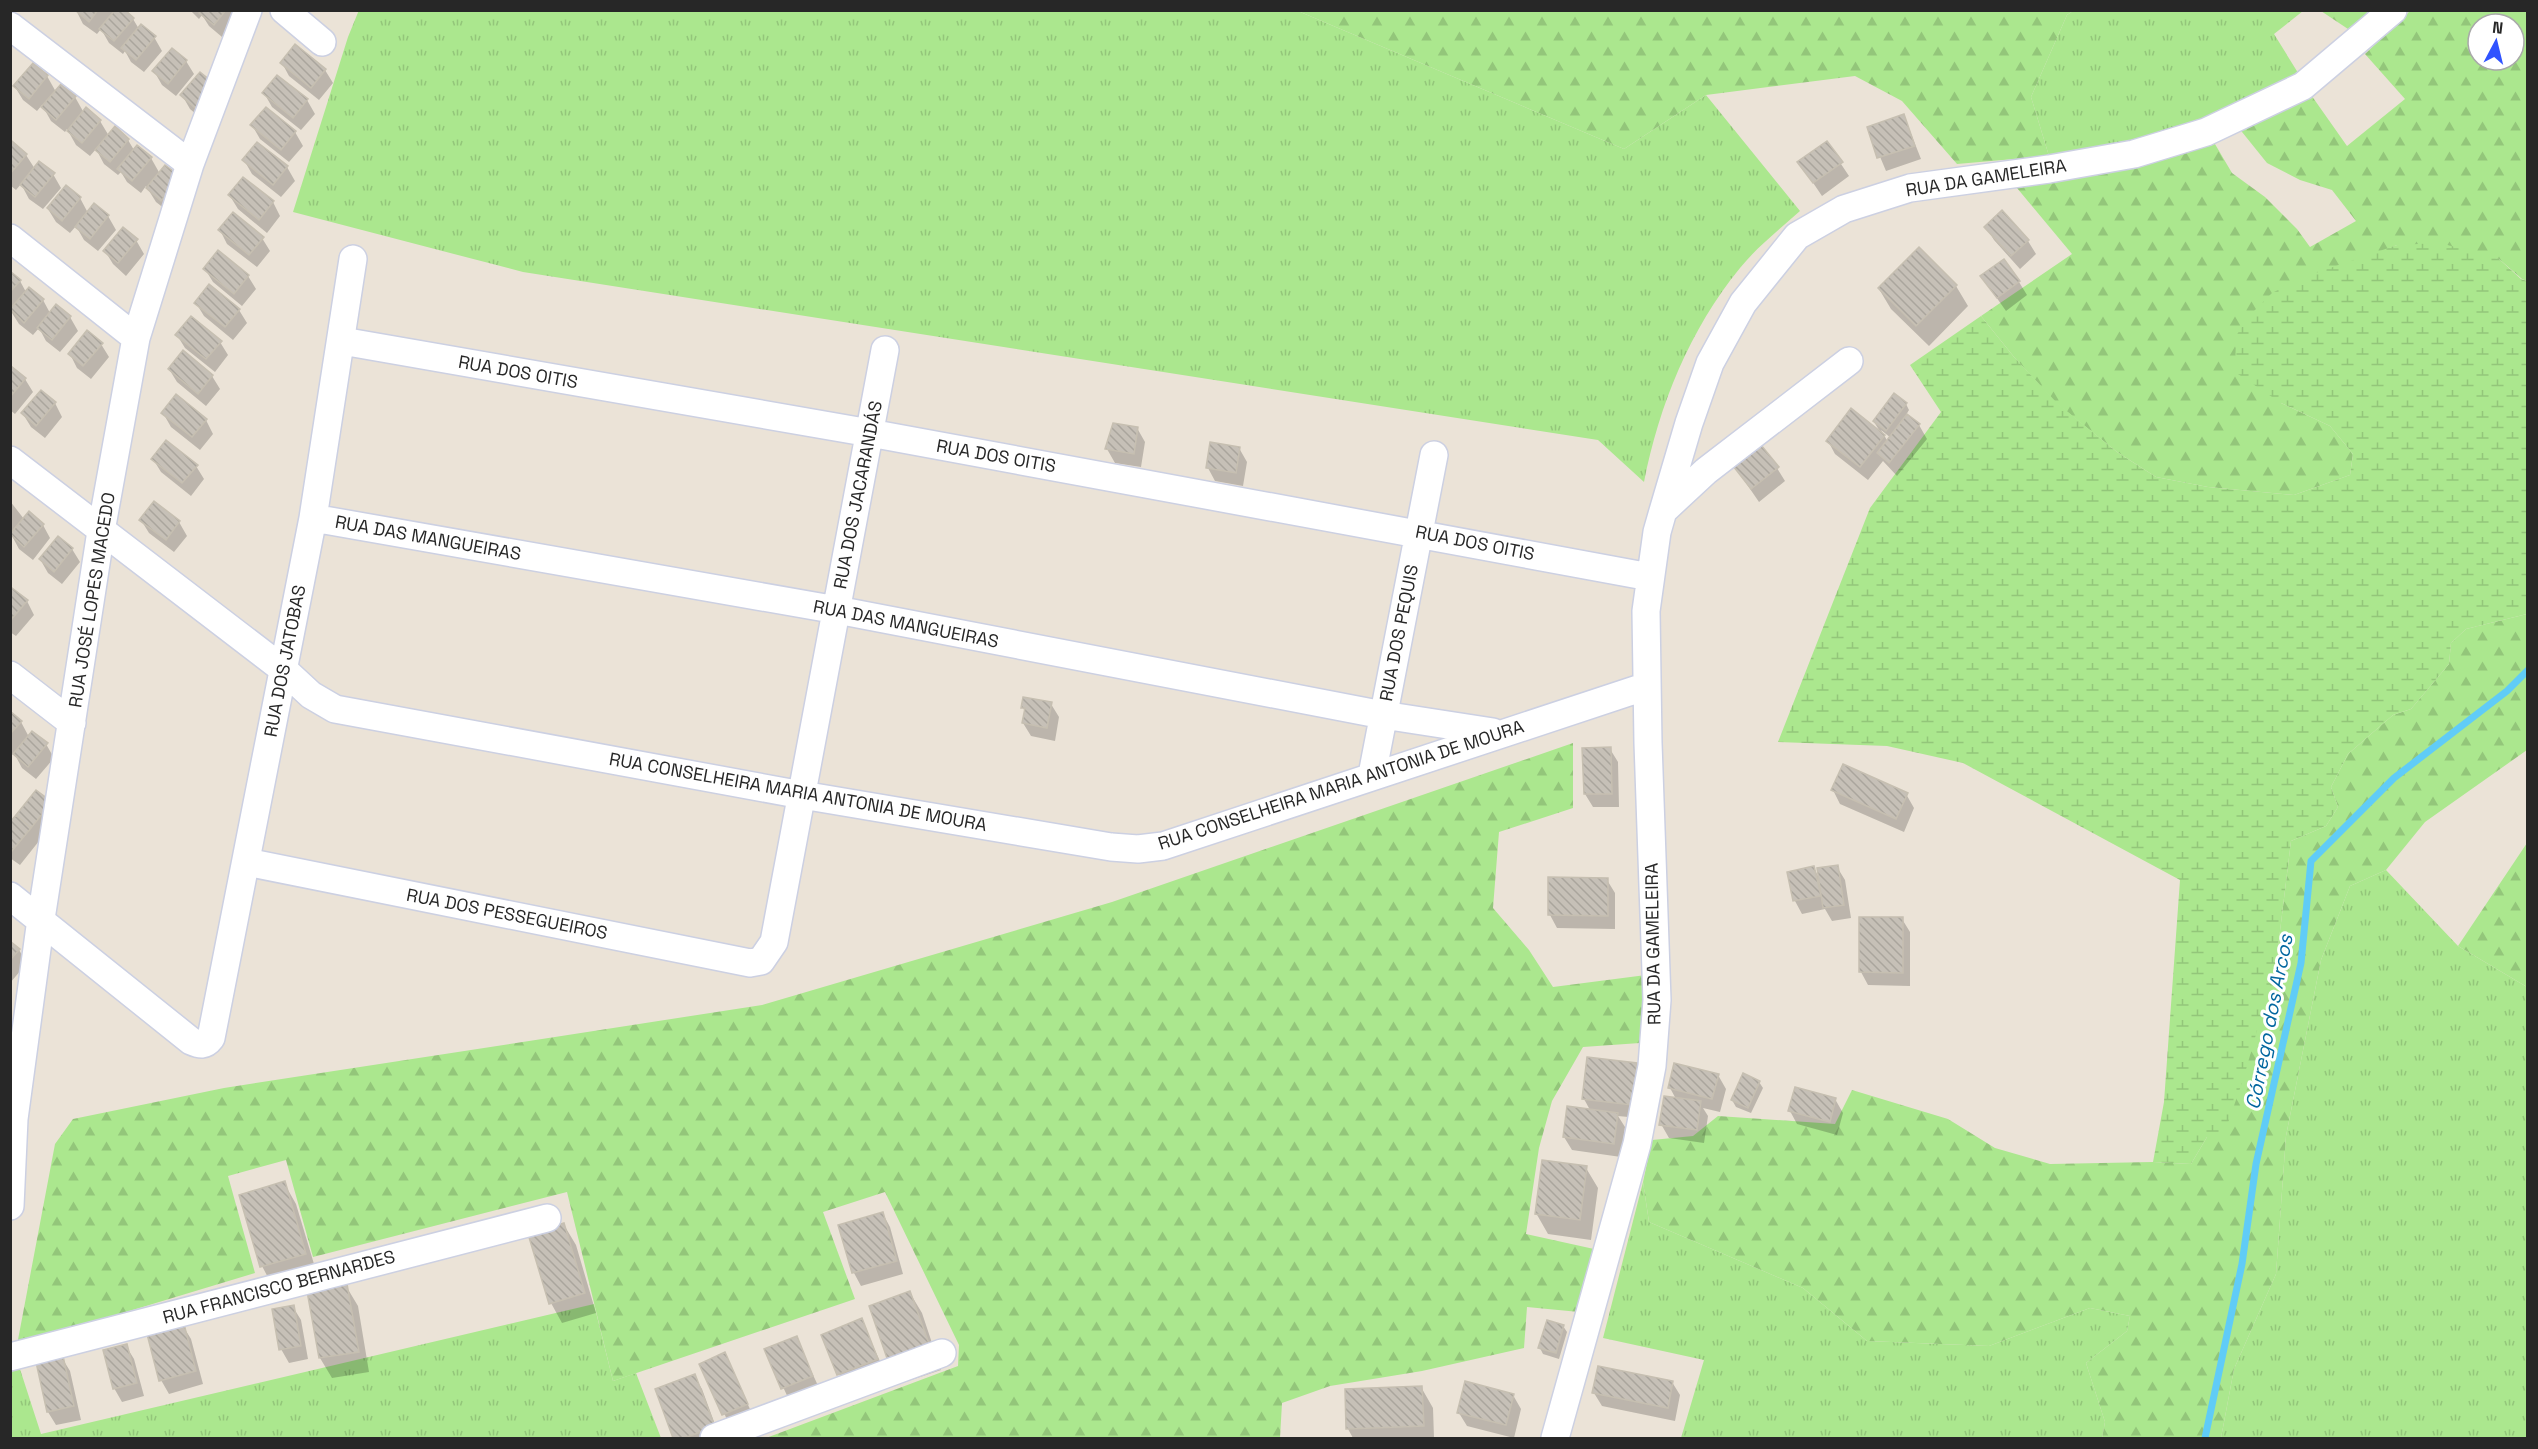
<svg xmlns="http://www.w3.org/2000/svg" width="2538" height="1449" viewBox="0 0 2538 1449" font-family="'Space Grotesk',sans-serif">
<defs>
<pattern id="grass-tufts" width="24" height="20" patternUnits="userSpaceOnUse" patternTransform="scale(1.5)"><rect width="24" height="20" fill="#abe78e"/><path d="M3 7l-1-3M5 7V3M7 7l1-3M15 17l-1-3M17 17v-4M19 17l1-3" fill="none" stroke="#93c67a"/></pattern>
<pattern id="forest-firs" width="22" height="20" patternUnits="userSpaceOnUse" patternTransform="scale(1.5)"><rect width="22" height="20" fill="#abe78e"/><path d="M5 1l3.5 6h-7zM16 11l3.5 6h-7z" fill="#93c67a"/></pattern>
<pattern id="wetland-marsh" width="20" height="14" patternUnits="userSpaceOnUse" patternTransform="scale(1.5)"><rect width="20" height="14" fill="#abe78e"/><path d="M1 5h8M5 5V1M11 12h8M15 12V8" fill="none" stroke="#93c67a"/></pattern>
<pattern id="building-back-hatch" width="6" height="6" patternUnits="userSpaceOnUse" patternTransform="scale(1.5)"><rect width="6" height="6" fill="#c6c0b7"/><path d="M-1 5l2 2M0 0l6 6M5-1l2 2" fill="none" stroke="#aaa59d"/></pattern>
</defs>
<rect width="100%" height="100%" fill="#ebe3d7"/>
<path fill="url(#grass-tufts)" d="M359,10l939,1 326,138 82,-54 94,116c-20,18 -43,36 -60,57 -50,61 -81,137 -96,214l-46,-42 -1075,-168 -230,-60 55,-175z
M2073,11h230l-29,23 26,42 -96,43 -73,21 -82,16 -18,-59 36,-82z
M2386,870l72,76 69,41v451h-306l13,-69 42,-95 10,-138 35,-176 29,-74z
M1643,1182l6,40 154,66 64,53 122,5 101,-38 40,8 -3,15 -41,32 19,59 -3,16h-421l23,-78 -101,-22z
M594,1304l19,77 23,-8 25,65h-650l-1,-70 9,-2 22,68z"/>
<path fill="url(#forest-firs)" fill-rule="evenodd" d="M1298,11h775l-6,4 -36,82 18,59 -92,8 -55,-63 -47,-25 -149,19 -82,54z
M2321,11h58l-25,22z
M2410,11h117v270l-5,-2 -23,-20 -102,-14 -27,11 -89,147 49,23 23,28 -3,21 -56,20 -86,-8 -52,-10 -39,-25 -61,-49 -42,-46 -33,-41 91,-62 -55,-66c68,-9 131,-27 195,-49l20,34 33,24 32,32 13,18 46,-26 -24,-31 -32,-10 -33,-17 -29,-36 71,-35 38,54 58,-47 -40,-45zM2478,24h36v36h-36z
M2527,614v136l-102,72 -39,48 -36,16 -29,74 -35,176 -10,138 -42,95 -13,69h-119l3,-16 -19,-59 41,-32 3,-15 -40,-8 -101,38 -122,-5 -64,-53 -154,-66 -6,-40 9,-42 41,-4 25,-20 117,8 17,-34 96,29 47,29 55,16 103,-2 38,2 16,-27 69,-173 15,-123 35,-15 12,-19 -7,-20 17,-33 45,-39 18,-6 38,-45 2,-21 15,-14z
M1573,743v65l-74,24 -6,76 36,42 24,37 93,-12 -6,68 -57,4 -31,54 -13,47 -13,86 68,15 -15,63 -52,-5 -3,41 -102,23 -92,15 -48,17 -2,35h-514l192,-72 1,-21 -74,-153 -62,20 32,87 -242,82 -46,-189 -254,65 -27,-97 -58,16 27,97 -238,72 38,-201 18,-25 151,-31 538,-83 350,-103z
M2527,843v144l-69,-41z"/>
<path fill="url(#wetland-marsh)" d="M2440,243l59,16 22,20 6,2v333l-61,15 -15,14 -2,21 -38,45 -18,6 -45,39 -17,33 7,20 -12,19 -35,15 -15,123 -33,116 -20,57h-16l-16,27 -38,-2 11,-60 16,-222 -217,-117 -76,-17 -109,-4 92,-234 71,-96 -31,-47 71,-49 33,41 43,46 60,49 39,25 52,10 86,8 56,-20 3,-21 -23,-28 -49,-23 -46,-31 1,-36 12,-19 24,-24 29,-15 96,-33z"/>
<path fill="#0003" fill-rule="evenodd" d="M76,10h38l19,9 6,10 15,8 8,14 -18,21 -13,-10 -6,-11 -2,3 -14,-11 -8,-14 -4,5 -14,-10z
M190,10h47l3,6 -18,21 -13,-11 -7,-11 -3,4z
M186,61l8,13 -18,22 -14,-11 -8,-14z
M282,63l43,7 8,13 -14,17 -30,-24z
M47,76l9,16 19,5 9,16 16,8 9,15 19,4 6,10 17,8 9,16 6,-7 4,46 -14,-11 -10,-16 -5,7 -14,-11 -6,-10 -3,3 -14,-11 -8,-15 -6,7 -14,-11 -9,-16 -2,3 -14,-11 -9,-16 -5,6 -14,-11 -8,-13z
M278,77l29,23 8,14 -14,16 -29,-23 -8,-14z
M214,85l-11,35 -13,-11 -8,-14z
M266,109l29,23 8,14 -14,16 -29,-23 -8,-14z
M1904,116l17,43 -35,12 -18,-43z
M1827,143l22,33 -27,20 -23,-34z
M10,146l16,9 9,14 18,5 8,14 -18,21 -14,-10 -8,-15 -5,6 -6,-5z
M244,160l43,7 8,14 -14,16 -29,-23z
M230,196l43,6 7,14 -13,17 -29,-24z
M80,198l8,15 20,3 8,14 -18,21 -14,-11 -8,-14 -6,7 -14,-11 -8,-13z
M2002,212l26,29 8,13 -16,15 -26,-29 -8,-13z
M220,230l42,8 8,13 -13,16 -30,-23z
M136,240l8,14 -18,22 -13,-12 -8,-13z
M205,269l43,7 8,13 -14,17 -29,-24z
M10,273l10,8 6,11 17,8 7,13 6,-7 14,11 8,14 -18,21 -14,-11 -7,-13 -6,7 -14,-11 -7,-11 -2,2z
M1982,277l37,5 8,13 -21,16z
M1956,286l12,20 -39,40 -38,-37 -12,-20z
M196,303l43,7 8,13 -14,17 -29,-24z
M177,335l43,7 8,13 -13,17 -30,-24z
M101,344l8,13 -18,22 -14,-11 -7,-14z
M11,368l14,11 8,13 -18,22 -5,-4z
M169,369l43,7 8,13 -14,17 -29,-24z
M55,403l7,14 -17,21 -14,-11 -8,-13z
M1906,404l3,6 -3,5 13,10 8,14 -30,37 -14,-15 -15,19 -33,-26 -7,-13 53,-8 -7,-11zM1881,430l10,8 -3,4z
M163,413l43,7 7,14 -13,16 -29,-23z
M1137,428l8,14 -4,25 -26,-4 -8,-14z
M1239,448l8,14 -4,24 -28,-5 -7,-13z
M153,459l43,7 8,13 -13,17 -30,-24z
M1735,467l42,1 8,13 -26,21z
M10,501l14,18 19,6 7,13 -17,22 -14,-11 -8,-15z
M141,520l38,2 8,14 -13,16 -25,-19z
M72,549l8,13 -18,22 -14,-11 -8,-14z
M10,593l17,8 7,14 -18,21 -6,-4z
M1051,704l8,13 -4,24 -24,-5 -8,-13 2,-11 -2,-4z
M10,713l11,9 8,15 17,7 8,14 -18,21 -14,-11 -8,-15 -4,4z
M1610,749l8,13 1,45h-26l-8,-13z
M1833,790l73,4 8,14 -10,24 -64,-28z
M51,803l7,14 -38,48 -10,-7v-34z
M1837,867l8,13 6,38 -19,3 -7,-12 -23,5 -7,-13 19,-33 5,10z
M1607,880l8,13v36l-58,-1 -7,-13z
M1902,919l8,13v54l-42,-1 -7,-13z
M10,943l9,7 8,13 -17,20z
M1636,1065l8,13 -5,40 -21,-2 7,11 -4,30 -49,-7 -8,-13 26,-27 -6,-11z
M1718,1075l8,14 -6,23 -17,-4 5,8 -4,27 -35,-5 -8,-14 15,-25 -6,-11z
M1759,1082l4,6 -12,25 -15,-6 -4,-7z
M1835,1099l8,14 -6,22 -40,-11 -7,-13z
M1586,1168l12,20 -7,52 -43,-6 -12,-21z
M284,1183l12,21 21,70 -44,13 -11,-21z
M883,1214l7,13 13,47 -42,12 -7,-13 -14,-47z
M564,1225l12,20 20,68 -34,10 -11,-20z
M346,1286l12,20 11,66 -37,6 -12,-20z
M910,1293l12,20 19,57 -39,13 -12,-20z
M293,1307l8,13 7,39 -19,4 -8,-14z
M861,1320l24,52 -38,15 -8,-13z
M183,1326l8,13 12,45 -34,10 -8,-14z
M1563,1326l4,6 -8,27 -16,-5 -3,-6z
M796,1338l24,52 -30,12 -24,-52z
M126,1346l8,13 10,37 -22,6 -8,-14z
M725,1354l29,64 -23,10 -30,-64z
M62,1358l8,13 11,49 -25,5 -8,-13 -10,-49z
M694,1376l8,13 18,49h-45l-18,-48z
M1672,1382l8,13 -5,26 -73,-15 -8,-13z
M1421,1387l12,21 1,30h-81l-5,-9z
M1513,1395l8,14 -7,29 -47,-12 -8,-13z"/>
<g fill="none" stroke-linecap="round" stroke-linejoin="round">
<path stroke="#60ccf7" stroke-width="7" d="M2205,1438l37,-174 14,-100 45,-201 10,-102 83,-83 113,-87 21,-21"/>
</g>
<path fill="url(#building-back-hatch)" stroke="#c6bfb1" stroke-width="1.5" d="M75,10h23l-9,12z
M115,10h10l9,8 -20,23 -15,-12z
M201,10h25l-12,15 -15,-12z
M141,24l15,12 -20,24 -15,-12z
M295,44l31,25 -15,19 -31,-25z
M172,48l15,12 -19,24 -16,-13z
M33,63l15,12 -19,24 -16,-13z
M200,72l15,12 -20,24 -15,-13z
M277,75l31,24 -15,19 -31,-25z
M61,84l15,12 -20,24 -15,-13z
M86,107l15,13 -19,23 -15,-12z
M266,107l30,24 -15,19 -31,-25z
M1904,114l11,32 -38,12 -10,-31z
M115,126l14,13 -19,23 -15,-12z
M12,141l15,13 -17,20v-30z
M1827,141l16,21 -30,21 -16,-21z
M257,142l31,24 -15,19 -31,-25z
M137,145l15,12 -20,24 -15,-12z
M39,161l16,12 -20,24 -15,-12z
M165,165l16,12 -20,24 -15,-13z
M243,177l31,24 -15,19 -31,-25z
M66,185l15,12 -19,24 -15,-13z
M94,203l15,12 -19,24 -15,-12z
M2002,210l27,30 -18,16 -27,-29z
M233,212l31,25 -15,18 -31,-25z
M123,227l15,12 -20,24 -15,-12z
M1919,247l38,38 -41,41 -38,-38z
M218,250l31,25 -15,19 -31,-25z
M2004,259l16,22 -23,17 -17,-22z
M10,271l11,9 -11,12z
M209,284l31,25 -15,18 -31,-24z
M29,287l15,12 -20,24 -14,-14z
M56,304l15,12 -19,24 -15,-12z
M191,316l31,25 -16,18 -31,-24z
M87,330l16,13 -20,23 -15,-12z
M183,350l30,25 -15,19 -30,-25z
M11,366l15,12 -16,19v-31z
M41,390l15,12 -20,24 -15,-13z
M1894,393l13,10 -21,28 -13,-10z
M176,394l31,25 -15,18 -31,-24z
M1851,408l34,27 -25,32 -34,-26z
M1907,414l13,10 -31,39 -12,-10z
M1113,423l25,4 -4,27 -29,-5z
M166,440l32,25 -16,18 -31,-24z
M1210,442l30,5 -4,26 -30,-5z
M1761,445l18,22 -28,22 -18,-23z
M154,501l26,20 -14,19 -27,-20z
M29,511l15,13 -20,23 -14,-13z
M58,536l15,12 -19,24 -15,-13z
M12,588l16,12 -18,21v-31z
M1023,697l29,5 -5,26 -25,-5 3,-15h-4z
M10,711l12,10 -12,13z
M32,731l16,12 -20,24 -15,-13z
M1611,747l1,47h-28l-2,-46z
M1843,764l65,29 -12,26 -65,-29z
M36,790l16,12 -21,26 -15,-13z
M16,815l15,13 -20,24 -1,-30z
M1838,865l6,40 -21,3 -6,-40z
M1814,866l7,30 -28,5 -6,-29z
M1548,877l60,1v38l-60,-1z
M1859,917h44v56l-44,-1z
M10,941l10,8 -10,11z
M1587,1057l50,6 -5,42 -50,-6z
M1674,1063l45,11 -7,25 -44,-11z
M1743,1073l17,8 -12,27 -17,-8z
M1795,1087l41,11 -6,24 -42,-11z
M1664,1096l37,5 -4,29 -38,-5z
M1567,1106l51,7 -4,31 -51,-7z
M1542,1160l45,6 -7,54 -45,-6z
M285,1181l21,73 -46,13 -21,-72z
M883,1212l14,49 -45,12 -14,-48z
M564,1223l21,70 -36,11 -21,-70z
M347,1284l12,68 -40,6 -12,-67z
M910,1291l21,58 -42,15 -20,-58z
M294,1305l7,41 -22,4 -7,-41z
M862,1318l16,41 -41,16 -16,-40z
M1547,1320l17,5 -8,28 -18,-5z
M184,1324l12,47 -37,10 -12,-47z
M797,1336l16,40 -32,13 -17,-40z
M127,1344l10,39 -24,6 -10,-39z
M725,1352l23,52 -26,11 -23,-51z
M63,1356l11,50 -27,6 -11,-50z
M1598,1366l75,15 -5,27 -76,-15z
M695,1374l20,53 -31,11h-11l-18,-49z
M1465,1381l49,13 -8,31 -49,-12z
M1422,1386l2,40 -78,3 -1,-40z"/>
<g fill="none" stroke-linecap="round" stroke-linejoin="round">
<defs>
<path id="minor" d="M284,10l38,32
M10,26l180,138
M10,238l126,100
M342,341l528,92 780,144
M10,460l274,210 27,25 24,14 467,86 309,52 27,2 25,-3 484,-160
M1663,511l26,-88 21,-60 33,-60 54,-67 47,-27 66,-21 139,-19 85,-15 72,-22 97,-46 90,-76
M313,518l524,92 546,105 110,17
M10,675l62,48
M1372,775l62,-320
M246,862l504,101 11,-2 13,-19 111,-592
M10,896l181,145c9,4 14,5 20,-3l102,-520 40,-259
M10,1206l4,-87 27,-200 60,-388 35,-193 54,-174 58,-154
M10,1357l537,-139
M714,1438l228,-85
M1555,1438l82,-294 15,-78 5,-66 -9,-257 -2,-132 11,-79 6,-21 43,-40 143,-110"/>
</defs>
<use href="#minor" stroke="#ccd0e2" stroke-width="30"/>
<use href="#minor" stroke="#fff" stroke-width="27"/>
</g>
<g text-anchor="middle" stroke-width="6" stroke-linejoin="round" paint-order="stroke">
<g font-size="18" fill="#272727" stroke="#fff">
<text transform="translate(1986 178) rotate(-9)" y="6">RUA DA GAMELEIRA</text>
<text transform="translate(518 372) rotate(10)" y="6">RUA DOS OITIS</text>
<text transform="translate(996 456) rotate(10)" y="6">RUA DOS OITIS</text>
<text transform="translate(858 495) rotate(-79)" y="6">RUA DOS JACARANDÁS</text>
<text transform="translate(428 538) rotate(10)" y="6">RUA DAS MANGUEIRAS</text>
<text transform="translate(1475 543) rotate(11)" y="6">RUA DOS OITIS</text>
<text transform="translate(92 600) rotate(-81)" y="6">RUA JOSÉ LOPES MACEDO</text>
<text transform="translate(906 624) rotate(11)" y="6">RUA DAS MANGUEIRAS</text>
<text transform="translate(1399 633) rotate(-79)" y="6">RUA DOS PEQUIS</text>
<text transform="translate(285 661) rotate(-79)" y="6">RUA DOS JATOBAS</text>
<text transform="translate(1341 785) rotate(-18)" y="6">RUA CONSELHEIRA MARIA ANTONIA DE MOURA</text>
<text transform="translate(798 792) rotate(10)" y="6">RUA CONSELHEIRA MARIA ANTONIA DE MOURA</text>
<text transform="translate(507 914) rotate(11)" y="6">RUA DOS PESSEGUEIROS</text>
<text transform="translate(1653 944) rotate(-91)" y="6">RUA DA GAMELEIRA</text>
<text transform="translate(279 1287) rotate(-15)" y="6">RUA FRANCISCO BERNARDES</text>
</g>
<g font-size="20" font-style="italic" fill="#03679f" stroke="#fff">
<text transform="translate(2269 1022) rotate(-79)" y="7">Córrego dos Arcos</text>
</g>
</g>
<rect width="2538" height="1449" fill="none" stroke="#272727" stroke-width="24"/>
<g transform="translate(2496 42) rotate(7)"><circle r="28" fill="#ffffff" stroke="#a9a9a9" stroke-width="1.5"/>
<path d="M0-4.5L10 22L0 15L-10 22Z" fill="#3053ff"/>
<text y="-9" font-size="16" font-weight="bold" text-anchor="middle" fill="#272727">N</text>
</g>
</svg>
